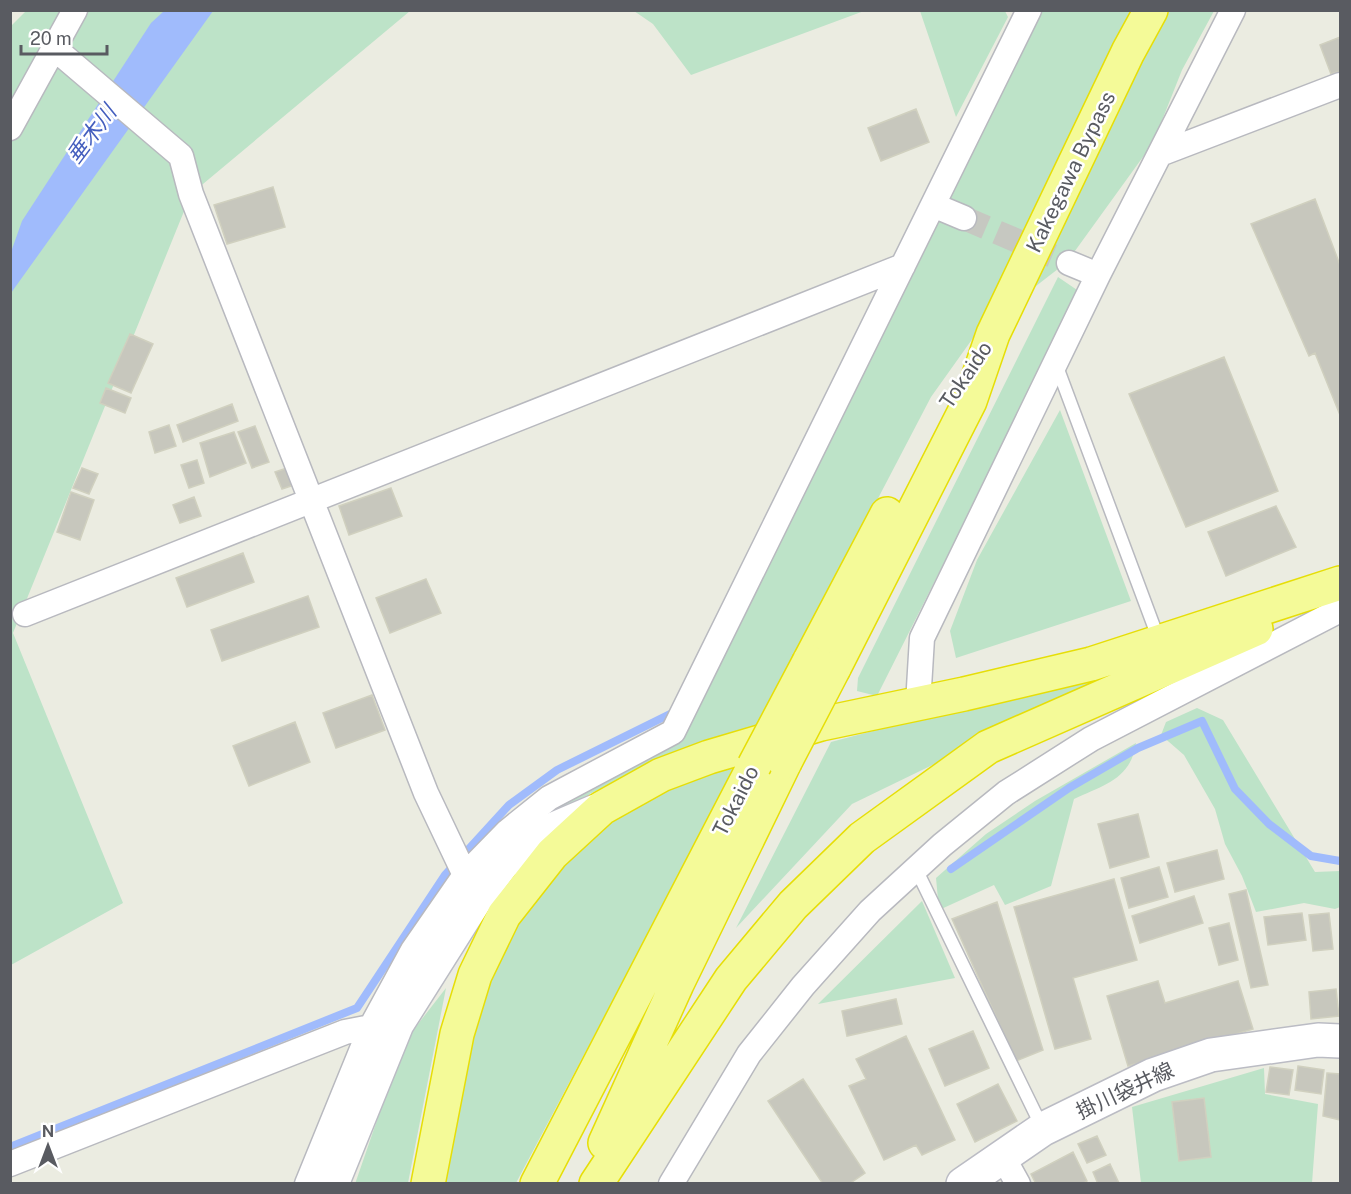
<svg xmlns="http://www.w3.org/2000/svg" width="1351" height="1194" viewBox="0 0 1351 1194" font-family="'Public Sans','Noto Sans JP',sans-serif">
<rect width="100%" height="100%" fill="#ebece1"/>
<path fill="#bde3c8" d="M27,10l383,1 -219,183 -178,439 110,270 -112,62v-939z
M634,11h230l-173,64 -38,-51z
M920,11h85l3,6 -52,100z
M1040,11h174l-32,59 -29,73 -86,119 -89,69 -47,66 -173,331 -124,44 -93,46 17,-13 122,-66z
M1058,277l22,15 -203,404 -20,-5 1,-13z
M1060,410l71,191 -175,57 -6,-27 27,-71z
M1155,657l-303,147 -116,124 95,-186z
M1197,708l26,12 92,152 25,-1v36l-5,2 -31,-6 -48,9 -14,-36 -17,-32 -10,-35 -31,-54 -23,-20 5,-13z
M1136,743c-5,36 -32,42 -62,56l-23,87 -46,19 -11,-20 -55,25 -3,-32 50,-44 49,-33z
M737,766l-221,417 -75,1c16,-68 26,-138 49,-203 29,-83 100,-155 178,-192 22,-10 46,-16 69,-23z
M922,901l33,77 -137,26z
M446,988l-38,195 -53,1 49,-142z
M1264,1068l1,26 53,10 -6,79h-171l-9,-76z"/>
<path fill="#a0bbfc" d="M164,11h49l-202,282v-41l11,-31 129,-198z"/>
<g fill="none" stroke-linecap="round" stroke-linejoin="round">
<path stroke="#a0bbfc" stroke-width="8" d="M951,869l118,-81 69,-40 64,-27 33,68 34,35 42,32 29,5
M10,1147l347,-139 88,-133 64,-70 48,-35 113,-56"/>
</g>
<path fill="#c7c7bd" stroke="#d0d0bf" stroke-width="1.5" d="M1340,37v34l-9,3 -11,-29z
M916,109l13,33 -48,19 -13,-33z
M273,187l12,40 -58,17 -13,-39z
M1315,199l25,66v150l-25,-62 -6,3 -58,-132z
M130,334l23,10 -22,49 -23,-10z
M1224,357l54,134 -92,36 -57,-133z
M106,388l25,10 -6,15 -25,-10z
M232,404l6,17 -55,21 -6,-17z
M169,425l7,21 -21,7 -6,-21z
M255,426l14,36 -17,6 -14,-36z
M234,432l12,31 -36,14 -10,-34z
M197,460l7,23 -15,5 -8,-23z
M82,468l16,6 -9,20 -16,-6z
M287,468l7,17 -12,4 -7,-17z
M391,488l11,28 -53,19 -10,-29z
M71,492l23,8 -14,40 -23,-8z
M194,497l7,19 -21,7 -7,-18z
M1276,506l20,41 -70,29 -18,-44z
M243,553l11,29 -67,25 -11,-29z
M426,579l15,34 -51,20 -14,-35z
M308,596l11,31 -97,34 -11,-31z
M372,695l13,35 -49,18 -13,-35z
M295,722l15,40 -61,24 -16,-40z
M1138,814l11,43 -39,11 -12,-44z
M1217,850l7,29 -49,13 -8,-29z
M1159,867l9,30 -39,11 -8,-30z
M1114,879l23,81 -64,18 18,61 -36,10 -41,-142z
M1246,890l22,95 -17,3 -22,-94z
M1194,896l9,27 -63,20 -8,-27z
M997,902l46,148 -27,11 -64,-142z
M1302,913l4,27 -38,5 -4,-28z
M1329,913l4,36 -20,2 -4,-36z
M1229,923l9,37 -19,5 -10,-37z
M1158,981l7,22 73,-22 15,48 -125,37 -21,-70z
M1336,989l3,27 -28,3 -2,-27z
M896,999l6,25 -55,12 -5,-25z
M973,1031l16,37 -44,18 -16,-37z
M906,1036l49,104 -33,15 -6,-10 -32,15 -35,-74 17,-7 -10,-20z
M1298,1066l26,4 -3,24 -26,-4z
M1270,1067l23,3 -4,25 -23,-3z
M1327,1073l13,1v46l-17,-4z
M803,1079l62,94 -16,11h-26l-55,-83z
M998,1084l19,37 -42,21 -18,-38z
M1204,1098l7,59 -32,4 -7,-59z
M1097,1136l9,19 -19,8 -9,-19z
M1073,1152l14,29 -5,3h-46l-5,-10z
M1110,1164l9,19 -21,1 -5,-12z"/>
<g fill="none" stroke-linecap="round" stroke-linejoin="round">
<path stroke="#c6c8c1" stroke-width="24" stroke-dasharray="24 12" stroke-linecap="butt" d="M964,218l105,45"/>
<defs>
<path id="service" d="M1056,364l103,276
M916,869l126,258"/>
<path id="minor" d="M54,48l127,108 10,38 235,599 39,82
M10,128l65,-118
M1160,154l180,-69
M933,205l31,13
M1069,263l29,12
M25,614l878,-348
M918,704l4,-66 176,-363 135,-265
M1003,1157l15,27
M10,1164l335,-132 26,-5
M307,1184l64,-157 42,-77 52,-75 43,-44 41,-33 124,-66 356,-722
M671,1184l78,-130 54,-68 67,-75 72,-66 64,-52 85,-54 249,-129"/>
<path id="secondary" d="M332,1184l65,-160 77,-122 29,-39 37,-28 56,-24
M963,1184l80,-55 110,-54 58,-20 107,-15 22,1"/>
<path id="trunk" d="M809,662l78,-148
M834,668l136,-267 23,-67 135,-282 23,-42
M605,1143l72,-159 108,-222
M428,1184l29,-150 18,-59 29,-60 48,-61 50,-46 59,-33 48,-18 112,-33 143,-30 127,-30 249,-81
M537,1184l217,-418
M596,1184l135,-205 62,-74 69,-67 126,-91 268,-118"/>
</defs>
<use href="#service" stroke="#b8b9bf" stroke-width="15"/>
<use href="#minor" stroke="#b8b9bf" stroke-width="27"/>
<use href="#secondary" stroke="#bbbcc4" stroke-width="36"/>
<use href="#trunk" stroke="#e6de07" stroke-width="36"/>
<use href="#service" stroke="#fff" stroke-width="12"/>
<use href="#minor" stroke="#fff" stroke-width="24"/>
<use href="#secondary" stroke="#fff" stroke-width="33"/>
<use href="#trunk" stroke="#f4fa98" stroke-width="33"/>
<defs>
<path id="trunk-bridge" d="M785,762l49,-94
M754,766l55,-104"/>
</defs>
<use href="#trunk-bridge" stroke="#e6de07" stroke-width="36" stroke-linecap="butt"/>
<use href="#trunk-bridge" stroke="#f4fa98" stroke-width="33"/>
</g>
<g text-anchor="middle" stroke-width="5" stroke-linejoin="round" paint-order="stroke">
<g font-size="21" fill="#595b61" stroke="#fff">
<text transform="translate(1071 172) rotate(-64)" y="7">Kakegawa Bypass</text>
<text transform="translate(966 375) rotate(-56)" y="7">Tokaido</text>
<text transform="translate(736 801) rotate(-63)" y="7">Tokaido</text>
<text transform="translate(1125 1091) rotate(-25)" y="7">掛川袋井線</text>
</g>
<g font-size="22" font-style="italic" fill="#445ebe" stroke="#fff">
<text transform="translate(91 134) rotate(-53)" y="8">垂木川</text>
</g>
</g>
<rect width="1351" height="1194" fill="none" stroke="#595b61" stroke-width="24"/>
<g transform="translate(48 1146)" stroke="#ffffff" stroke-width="4.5" paint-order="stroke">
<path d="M0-4.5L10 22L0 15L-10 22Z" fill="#595b61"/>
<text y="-9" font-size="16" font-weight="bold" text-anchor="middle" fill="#595b61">N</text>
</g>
<path d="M21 45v9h86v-9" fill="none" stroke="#595b61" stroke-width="3"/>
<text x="30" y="45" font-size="18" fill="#595b61" stroke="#ffffff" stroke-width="4.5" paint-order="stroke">20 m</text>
</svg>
